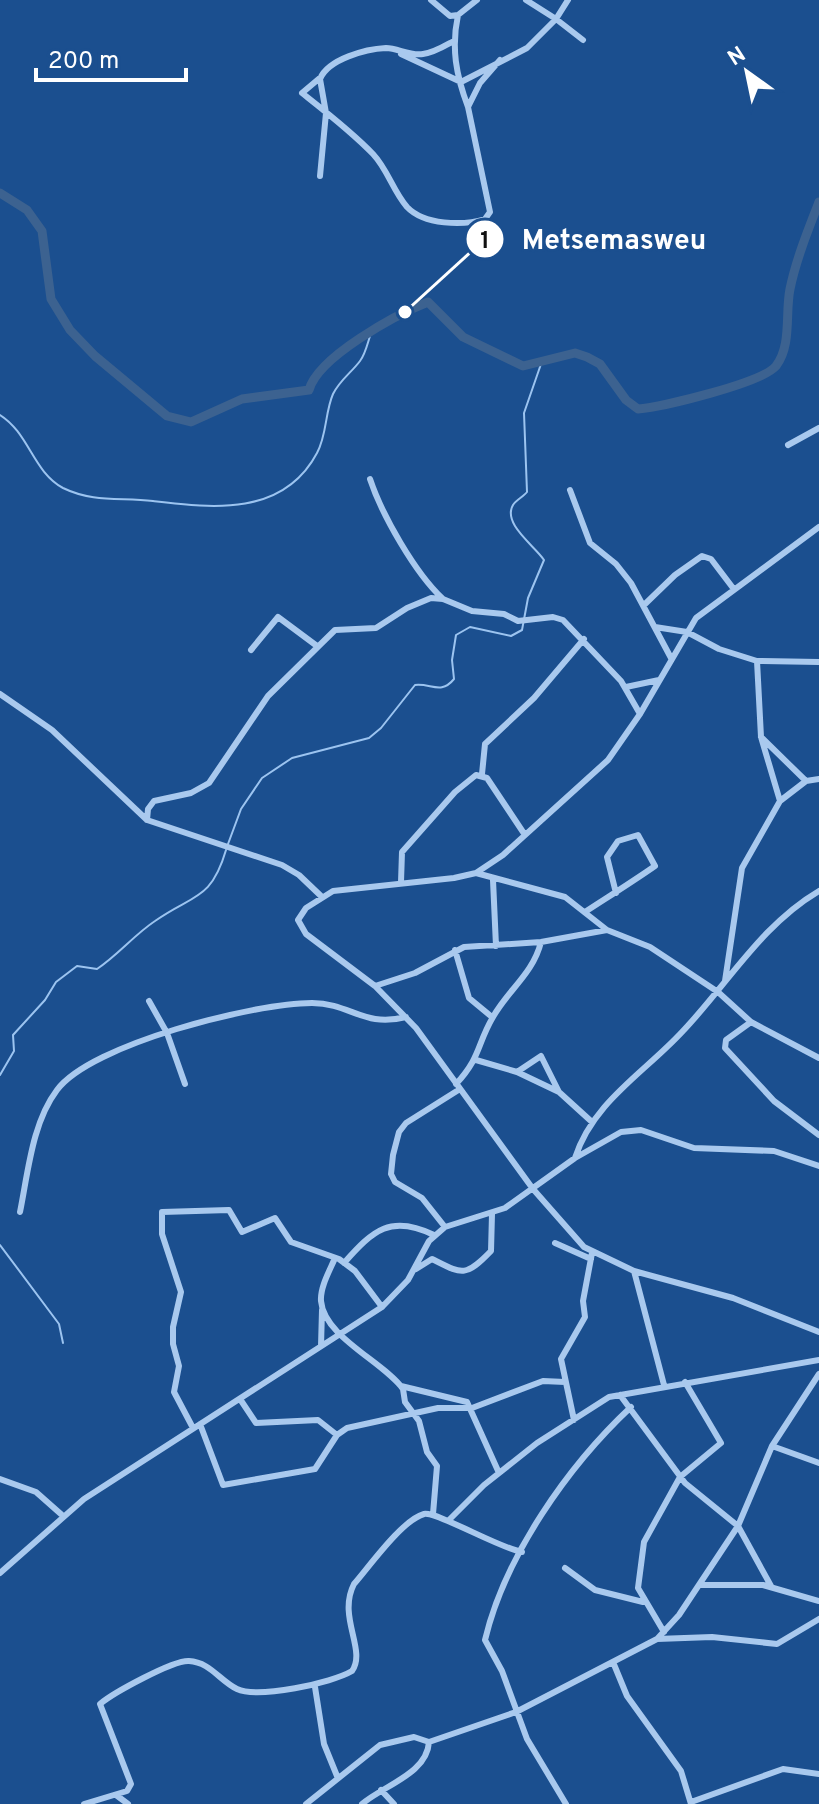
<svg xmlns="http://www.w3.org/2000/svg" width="819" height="1804" viewBox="0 0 819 1804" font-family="Overpass,sans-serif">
<rect width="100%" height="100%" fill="#1b4f8f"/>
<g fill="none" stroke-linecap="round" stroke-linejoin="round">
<path stroke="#9cc4f0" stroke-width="2" d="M0,415c29,18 33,57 63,73 31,15 58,9 90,13 59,7 130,16 164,-48 10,-18 8,-41 16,-59 7,-14 18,-21 27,-33 6,-8 8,-20 11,-28
M228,844l13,-35 21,-31 30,-20 77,-20 12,-10 34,-43c16,-2 26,10 39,-6l-2,-19 4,-25 14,-8 41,9 11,-6 6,-32 16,-38c-9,-14 -42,-36 -31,-55 3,-5 10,-8 14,-13l-3,-79 17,-49
M0,1075l14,-24 -1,-16 32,-35 11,-18 21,-16 20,3c21,-14 37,-34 58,-48 38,-27 56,-20 71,-71
M0,1245l59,79 4,19"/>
<path stroke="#3c6290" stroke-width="9" d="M0,193l27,17 15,21 9,68 19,31 25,26 72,60 24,6 51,-23 67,-9c9,-33 86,-75 119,-88l35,35 60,29 52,-13 12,4 13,7 26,36 12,9c24,-2 124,-26 138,-43 16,-21 9,-53 14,-77 6,-29 18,-59 29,-87"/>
<path stroke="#a9c9ee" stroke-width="6" d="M431,0l19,16 8,-1 19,-15
M526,0l30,19 12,-19
M458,15c-7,33 -2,60 10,92
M401,54l60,28 66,-34 29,-29 27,21
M321,77l-19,16c24,19 50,39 71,61 15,16 20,37 34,53 17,18 56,19 78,12l5,-7 -22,-105 12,-24 20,-23
M320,176l6,-63 -6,-34c8,-20 46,-30 66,-31 12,0 23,8 37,6 10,-1 20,-7 29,-12
M788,445l31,-17
M370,479c12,36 45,94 73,120
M570,490l20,53 26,21 15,19 40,75
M819,527l-123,91 -56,96 -32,46 -105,95 -27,18 -22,5 -121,13 -27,17 -8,12 8,14 69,52 41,42 117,161 51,58 50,24 99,27 86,34
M644,605l31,-30 27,-19 9,3 22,29
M655,627l32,5 32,17 38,12 62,1
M251,650l27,-33 39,29
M757,661l4,76 19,64
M626,687l33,-7
M0,694l52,36 95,90 135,45 17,10 22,21
M761,737l45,44
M482,774l3,-30 49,-46 50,-59
M147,820l1,-11 6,-8 37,-8 18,-10 59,-87 67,-66 41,-2 31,-20 24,-10 12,1 29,12 32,3 14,7 35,-4 10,3 58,61 19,33
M476,873l89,24 42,33 43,17 68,45 33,30 68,36
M493,880l3,66
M401,882l1,-30 53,-60 21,-17 11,3 38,57
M585,912c23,-15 47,-30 70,-46l-17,-31 -20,6 -11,16 9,36
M455,950l14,48 23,19
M725,981l17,-113 38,-67 26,-20 13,-2
M375,986l40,-13 49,-26 77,-5 66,-12
M149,1001l18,32 18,51
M751,1022l-25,18 -1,8 49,53 45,34
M476,1060l41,12 24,-16 18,36 33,30
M517,1072l42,20
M456,1084c25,-27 21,-40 37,-67 15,-27 40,-43 48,-75
M575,1158c18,-56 69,-85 107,-126 45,-47 79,-107 137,-141
M20,1212c8,-39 12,-89 37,-122 34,-46 198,-87 255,-87 39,0 51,25 94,14
M445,1227l-23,-29 -27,-16 -4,-8 2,-19 6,-23 7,-9 54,-34
M555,1243l36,16
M335,1258c-5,12 -15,29 -14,43 3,36 63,61 82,88l2,13 14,19 8,31 10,14 -4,48
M344,1263c29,-33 47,-49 90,-28
M416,1269l16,-10c30,15 33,19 59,-8l1,-37
M634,1271l30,114
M321,1346l1,-36
M401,1386l66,16 32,71
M620,1395l65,88 53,43 33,60
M240,1399l16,24 62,-3 19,15
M574,1420l-13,-61 24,-42 -2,-16 9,-48
M200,1424l23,61 92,-16 22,-34 10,-7 91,-20h34l71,-27 22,1
M193,1428l-19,-36 5,-26 -6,-22v-17l8,-35 -19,-58v-22l67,-2 13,22 33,-14 16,24 48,17 16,12 27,36
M772,1446l47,17
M0,1479l36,13 26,23
M448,1521l36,-36 53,-42 72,-46 210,-37
M565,1568l30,22 48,12
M0,1573l84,-74 298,-192 26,-27 21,-39 16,-14 60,-19 70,-50 46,-26 20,-2 53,18 80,3 45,15
M699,1585h64l56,16
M664,1632l-26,-44 6,-46 36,-65 41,-34 -36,-61
M657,1639l55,-2 65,7 42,-25
M613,1662l14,34 54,75 10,33
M315,1687l9,57 13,32
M381,1790l13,14
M116,1795l12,9
M691,1802l92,-33 36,5
M84,1804l43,-13 4,-7 -31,-80c13,-11 73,-44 89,-43 21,1 31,20 48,28 21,10 95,-6 115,-18 15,-21 -15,-54 2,-87 15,-17 48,-64 70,-70 12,-3 75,34 98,38
M306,1804l74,-59 34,-8 15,5 87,-30 141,-73 22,-24 59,-89 34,-80 47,-72
M362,1804c22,-19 65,-30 67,-62
M566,1804l-39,-65 -25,-68 -17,-31c20,-84 83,-174 146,-233"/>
</g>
<path fill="none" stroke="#fff" stroke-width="3" d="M405 312L485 239"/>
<g fill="#fff" stroke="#1b4f8f" stroke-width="3">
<circle cx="405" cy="312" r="8"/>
<circle cx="485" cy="239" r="20"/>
</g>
<g font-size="24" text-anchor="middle" font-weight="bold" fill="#111">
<text x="485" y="248">1</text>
</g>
<g font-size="28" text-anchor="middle" font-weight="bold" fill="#fff" stroke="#1b4f8f" stroke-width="6" stroke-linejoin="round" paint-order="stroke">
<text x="614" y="249">Metsemasweu</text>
</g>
<g transform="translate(747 72) rotate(327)" stroke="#1b4f8f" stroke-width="6" paint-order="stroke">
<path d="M0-6L14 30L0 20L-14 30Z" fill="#ffffff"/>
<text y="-12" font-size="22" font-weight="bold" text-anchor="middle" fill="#ffffff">N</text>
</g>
<path d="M36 68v12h150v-12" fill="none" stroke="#ffffff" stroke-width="4"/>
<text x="48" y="68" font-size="24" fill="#ffffff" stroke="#1b4f8f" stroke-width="6" paint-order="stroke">200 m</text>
</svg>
